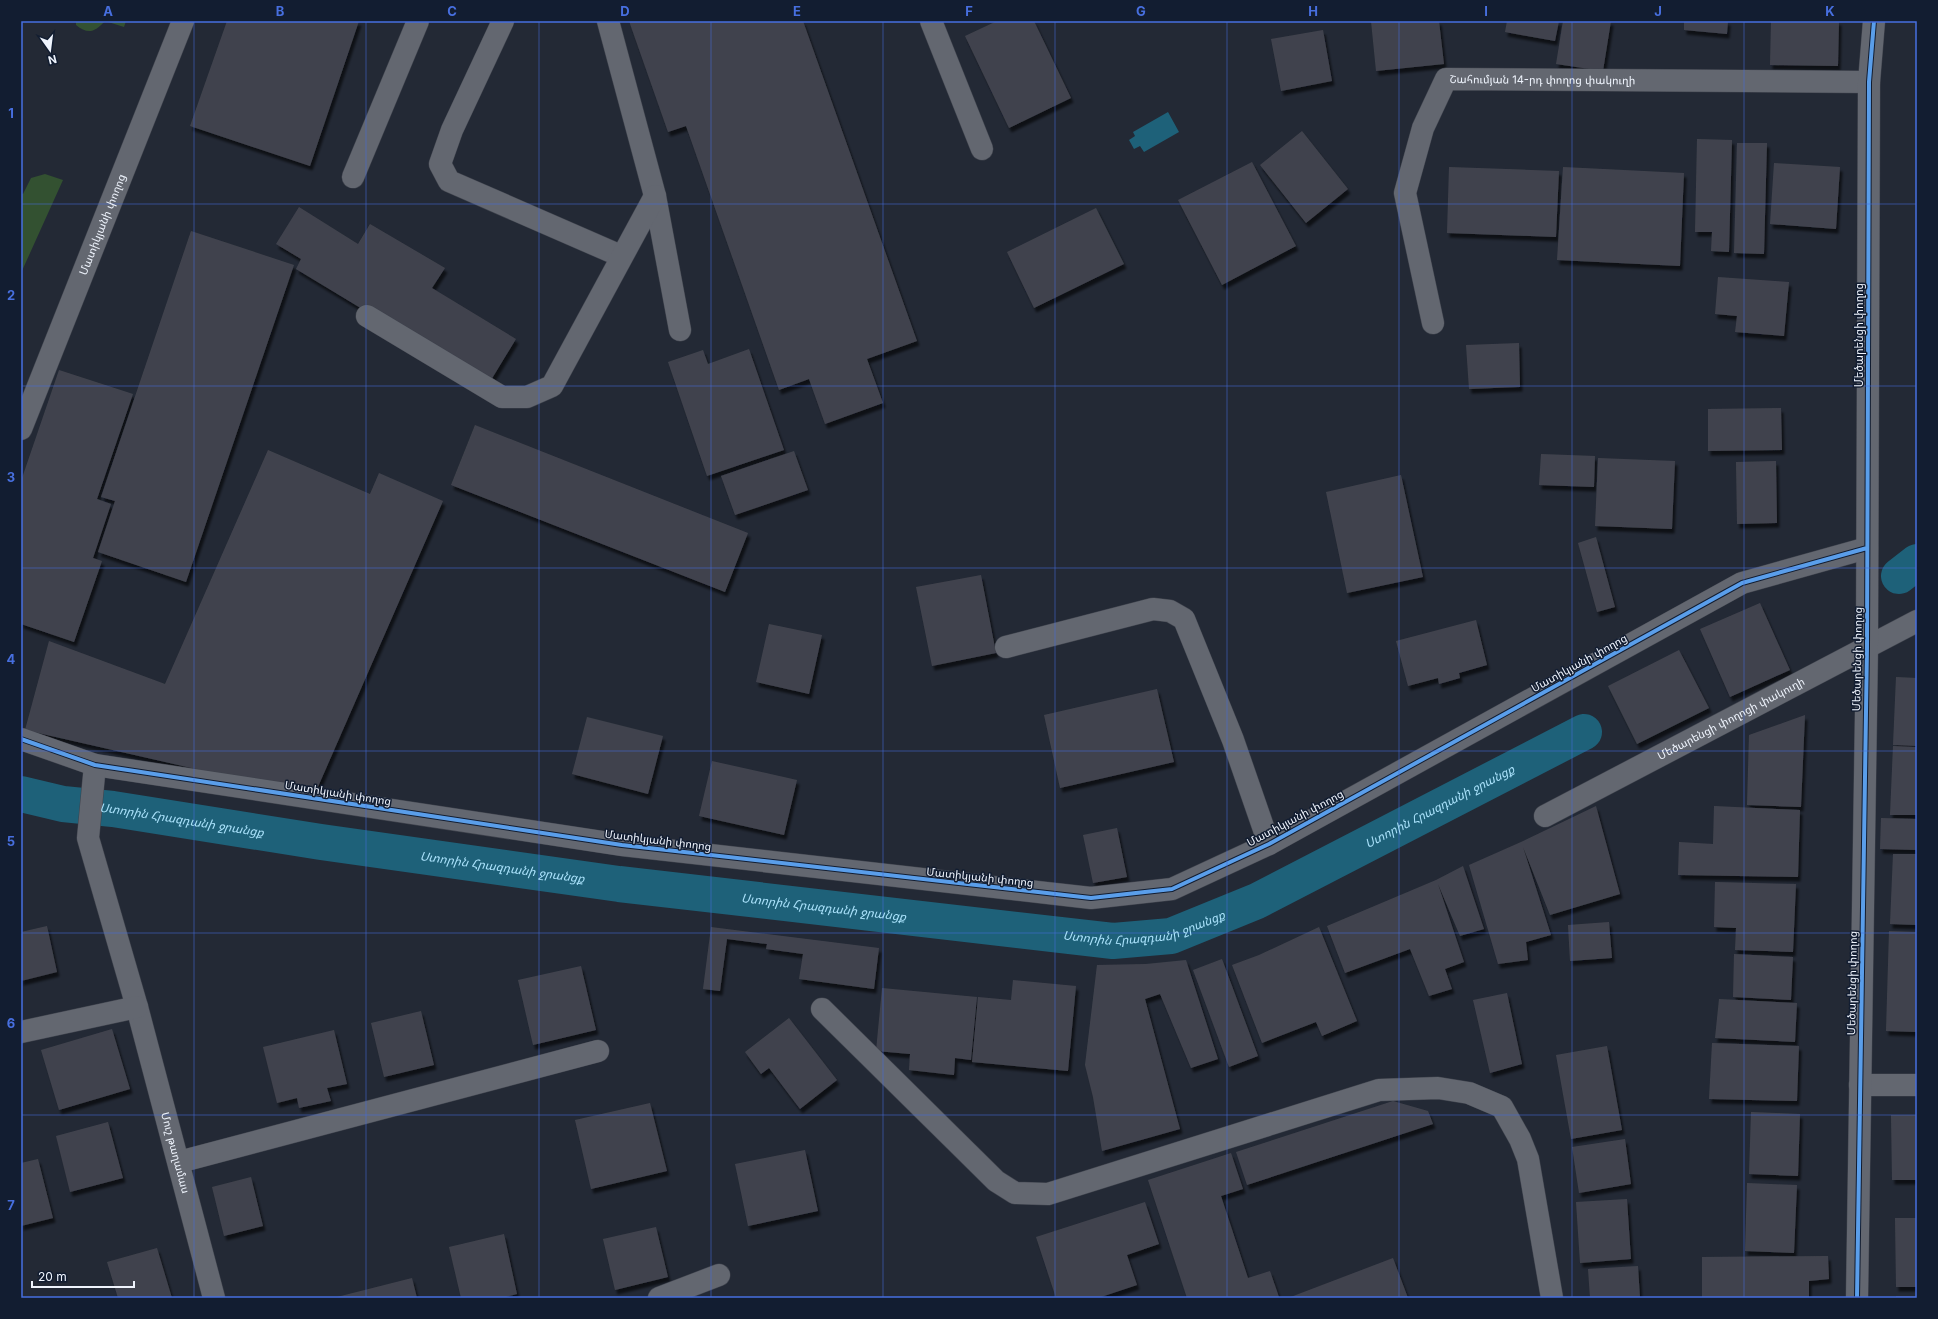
<svg xmlns="http://www.w3.org/2000/svg" width="1938" height="1319" viewBox="0 0 1938 1319" font-family="Inter,'Noto Sans Armenian',sans-serif">
<defs>
<filter id="shadow"><feDropShadow dx="2.5" dy="4.5" stdDeviation="1" flood-color="#0009"/></filter>
</defs>
<rect width="100%" height="100%" fill="#232935"/>
<path fill="#335131" d="M76,21h50l-2,6 -19,-6c-10,11 -17,14 -29,4z
M45,174l18,6 -42,93v-79h2l8,-16z"/>
<path fill="#1e6179" d="M1168,112l11,20 -35,20 -4,-6 -6,3 -5,-9 6,-4 -2,-4z"/>
<g fill="none" stroke-linecap="round" stroke-linejoin="round">
<g stroke="#1e6179" stroke-width="36">
<path d="M1899,576l18,-14"/>
<path id="s1" d="M21,794l42,10 50,5 208,33 298,42 494,57 58,-5 86,-35 327,-169"/>
</g>
</g>
<path fill="#41434d" filter="url(#shadow)" d="M227,21h132l-49,145 -120,-40z
M629,21h174l114,320 -50,18 16,44 -58,21 -16,-45 -30,11 -93,-264 -18,6z
M997,21h37l37,77 -62,30 -44,-92z
M1371,21h68l5,43 -68,7z
M1507,21h52l-4,20 -50,-9z
M1563,21h48l-8,50 -47,-7z
M1684,21h44l-1,13 -43,-4z
M1771,21h68l-1,45 -68,-1z
M1323,30l9,51 -51,10 -10,-52z
M1302,131l46,58 -42,34 -46,-58z
M1697,139l35,1 -3,112 -18,-1 1,-19h-17z
M1737,143h30l-3,111 -30,-1z
M1252,162l44,84 -74,39 -44,-85z
M1774,163l66,4 -4,62 -66,-5z
M1449,167l110,4 -3,66 -109,-4z
M1563,167l121,6 -4,93 -123,-6z
M299,207l59,37 12,-20 75,44 -13,20 84,51 -28,46 -192,-116 5,-10 -25,-15z
M1096,208l28,56 -90,44 -27,-56z
M191,231l103,34 -108,317 -88,-30 17,-51 -14,-4z
M1718,277l71,5 -5,54 -49,-4 2,-16 -22,-2z
M1519,343l1,44 -51,2 -3,-44z
M749,349l35,101 -77,26 -39,-114 35,-12 5,14z
M59,370l74,24 -36,105 14,5 -18,54 9,3 -28,81 -53,-18v-143z
M1781,408l1,42 -74,1v-42z
M475,425l273,108 -23,59 -274,-107z
M268,450l102,44 9,-21 64,28 -129,295 -289,-66 24,-89 116,43z
M794,451l14,39 -73,25 -14,-39z
M1541,454l54,2 -1,31 -55,-2z
M1598,458l77,3 -3,68 -77,-3z
M1776,461l1,62 -40,1 -1,-62z
M1401,475l22,102 -76,16 -21,-101z
M1596,537l19,70 -18,5 -19,-69z
M981,575l15,78 -64,13 -16,-79z
M1760,603l30,67 -60,27 -30,-68z
M1476,620l11,45 -28,8 1,5 -21,6 -1,-6 -30,8 -12,-45z
M769,624l53,11 -13,59 -53,-12z
M1679,650l30,58 -72,36 -29,-58z
M1896,677l21,1v68l-24,-1z
M1157,689l17,73 -114,26 -16,-73z
M1805,715l-4,92 -54,-2 2,-70z
M587,717l76,19 -15,58 -76,-20z
M1893,746l24,1v68h-27z
M712,761l85,19 -13,55 -85,-19z
M1596,806l24,88 -70,21 -27,-68 28,88 -25,7 2,18 -30,4 -29,-99 52,-23z
M1714,806l86,4 -2,67 -120,-2 1,-33 34,2z
M1881,818l36,1v31l-37,-1z
M1117,828l10,49 -34,6 -10,-48z
M1893,854h24v71l-27,-1z
M1463,866l21,63 -24,7 -22,-52 26,78 -19,7 7,20 -23,7 -19,-47 -65,24 -18,-47 109,-46z
M1715,882l81,2 -3,68 -58,-2 1,-22 -22,-1z
M1609,922l3,36 -42,3 -2,-36z
M47,926l10,46 -36,9v-49z
M711,927l168,21 -5,41 -75,-10 4,-25 -37,-5 1,-5 -40,-5 -7,52 -17,-2z
M1319,927l38,94 -35,15 -6,-14 -54,21 -30,-78 27,-10z
M1889,931l28,1v100l-31,-1z
M1734,954l59,3 -2,43 -58,-3z
M1222,959l36,97 -29,11 -36,-97z
M1186,960l32,99 -27,9 -31,-74 -15,5 35,130 -78,22 -9,-54 -8,-32 12,-100 49,-1z
M581,966l15,64 -63,15 -15,-65z
M1013,980l63,6 -8,85 -96,-9 6,-65 33,3z
M882,988l95,9 -6,63 -16,-2 -1,17 -45,-5 1,-16 -34,-3z
M1507,993l15,71 -32,9 -17,-73z
M1719,999l78,4 -2,39 -80,-4z
M421,1011l13,54 -50,12 -13,-54z
M789,1018l48,62 -37,29 -31,-41 -8,6 -16,-22z
M112,1029l18,60 -71,21 -18,-60z
M334,1030l13,54 -20,4 4,13 -32,7 -2,-10 -20,5 -14,-56z
M1712,1043l87,3 -2,55 -88,-2z
M1607,1046l15,84 -51,9 -15,-84z
M1393,1101l35,10 5,13 -186,61 -11,-33z
M650,1103l17,68 -76,18 -16,-69z
M1751,1112l49,2 -2,62 -49,-2z
M1891,1115h26v65h-25z
M108,1122l15,56 -53,14 -14,-56z
M1625,1139l6,45 -52,9 -7,-46z
M805,1150l13,61 -70,15 -13,-62z
M1231,1153l12,36 -22,7 27,82 22,-7 9,26 -92,1 -39,-118z
M38,1159l15,59 -32,8v-63z
M251,1177l12,49 -39,10 -12,-49z
M1747,1183l50,2 -3,68 -49,-2z
M1627,1199l4,60 -51,4 -4,-61z
M1145,1202l14,42 -32,11 10,30 -39,13h-42l-20,-61z
M1895,1218h22v69h-21z
M656,1227l12,50 -53,13 -12,-51z
M504,1234l13,60 -15,4h-41l-12,-51z
M157,1248l15,50h-54l-11,-36z
M1828,1256l1,23 -20,2v17h-107v-41z
M1393,1258l15,40h-120z
M1638,1266l2,32h-50l-2,-29z
M412,1278l5,20h-80v-1z
M1896,1296h21v2h-21z"/>
<g fill="none" stroke-linecap="round" stroke-linejoin="round">
<defs>
<g id="minor">
<path d="M503,21l-51,109 -12,34 9,17 172,75"/>
<path d="M608,21l47,175 25,134"/>
<path d="M931,21l51,128"/>
<path d="M353,177l65,-156"/>
<path d="M367,316l135,81h25l25,-11 103,-190"/>
<path id="s2" d="M1433,323l-28,-130 18,-65 23,-49 423,3"/>
<path id="s3" d="M21,429l162,-408"/>
<path d="M1006,647l147,-38 17,2 14,8 49,121 36,104"/>
<path d="M21,739l74,26 527,80 469,53 81,-9 97,-45 473,-261 125,-35"/>
<path id="s4" d="M95,765l-7,73 49,169 77,291"/>
<path id="s5" d="M1545,816l372,-195"/>
<path d="M822,1009l174,172 19,12 33,1 331,-104 59,-2 31,5 33,14 18,32 8,20 24,139"/>
<path d="M21,1032l116,-25"/>
<path d="M1860,1085h57"/>
<path d="M179,1162l419,-111"/>
<path d="M659,1298l60,-23"/>
<path d="M1857,1298l10,-651 2,-565 5,-61"/>
</g>
</defs>
<use href="#minor" stroke="#3f434d" stroke-width="23"/>
<use href="#minor" stroke="#636770" stroke-width="22"/>
<defs>
<path id="cycleway" d="M21,739l74,26 527,80 469,53 81,-9 97,-45 473,-261 125,-35
M1857,1298l10,-651 2,-565 5,-61"/>
</defs>
<use href="#cycleway" stroke="#121d31" stroke-width="6"/>
<use href="#cycleway" stroke="#5a9eea" stroke-width="4"/>
</g>
<path fill="none" stroke="#476fdf" stroke-width="1" stroke-opacity="0.55" d="M194,21v1277M366,21v1277M539,21v1277M711,21v1277M883,21v1277M1055,21v1277M1227,21v1277M1399,21v1277M1572,21v1277M1744,21v1277M21,204h1896M21,386h1896M21,568h1896M21,751h1896M21,933h1896M21,1115h1896"/>
<g text-anchor="middle" stroke-width="3" stroke-linejoin="round" paint-order="stroke">
<g font-size="11" fill="#eff4fd" stroke="#121d31">
<text dy="4" stroke="none"><textPath href="#s2" startOffset="351">Շահումյան 14-րդ փողոց փակուղի</textPath></text>
<text dy="4" stroke="none"><textPath href="#s3" startOffset="220">Մատիկյանի փողոց</textPath></text>
<text transform="translate(1859 335) rotate(-90)" y="4">Մեծարենցի փողոց</text>
<text transform="translate(1857 659) rotate(-89)" y="4">Մեծարենցի փողոց</text>
<text transform="translate(1579 663) rotate(-29)" y="4">Մատիկյանի փողոց</text>
<text dy="4" stroke="none"><textPath href="#s5" startOffset="210">Մեծարենցի փողոցի փակուղի</textPath></text>
<text transform="translate(338 793) rotate(9)" y="4">Մատիկյանի փողոց</text>
<text transform="translate(1295 818) rotate(-28)" y="4">Մատիկյանի փողոց</text>
<text transform="translate(658 840) rotate(7)" y="4">Մատիկյանի փողոց</text>
<text transform="translate(980 877) rotate(6)" y="4">Մատիկյանի փողոց</text>
<text transform="translate(1852 983) rotate(-89)" y="4">Մեծարենցի փողոց</text>
<text dy="4" stroke="none"><textPath href="#s4" startOffset="400">Մուշ թաղամաս</textPath></text>
</g>
<g font-size="12" font-style="italic" fill="#aae2fb" stroke="#121d31">
<text dy="4" stroke="none"><textPath href="#s1" startOffset="1459">Ստորին Հրազդանի ջրանցք</textPath></text>
<text dy="4" stroke="none"><textPath href="#s1" startOffset="163">Ստորին Հրազդանի ջրանցք</textPath></text>
<text dy="4" stroke="none"><textPath href="#s1" startOffset="487">Ստորին Հրազդանի ջրանցք</textPath></text>
<text dy="4" stroke="none"><textPath href="#s1" startOffset="811">Ստորին Հրազդանի ջրանցք</textPath></text>
<text dy="4" stroke="none"><textPath href="#s1" startOffset="1135">Ստորին Հրազդանի ջրանցք</textPath></text>
</g>
</g>
<rect width="1938" height="1319" fill="none" stroke="#121d31" stroke-width="44"/>
<g transform="translate(50 50) rotate(166)" stroke="#121d31" stroke-width="3" paint-order="stroke">
<path d="M0-3L7 15L0 10L-7 15Z" fill="#eff4fd"/>
<text y="-6" font-size="11" font-weight="bold" text-anchor="middle" fill="#eff4fd">N</text>
</g>
<path d="M32 1281v6h102v-6" fill="none" stroke="#eff4fd" stroke-width="2"/>
<text x="38" y="1281" font-size="12" fill="#eff4fd" stroke="#121d31" stroke-width="3" paint-order="stroke">20 m</text>
<rect x="22" y="22" width="1894" height="1275" fill="none" stroke="#476fdf" stroke-width="1.5"/>
<g font-size="13" text-anchor="middle" font-weight="bold" fill="#476fdf">
<text x="108" y="16">A</text>
<text x="280" y="16">B</text>
<text x="452" y="16">C</text>
<text x="625" y="16">D</text>
<text x="797" y="16">E</text>
<text x="969" y="16">F</text>
<text x="1141" y="16">G</text>
<text x="1313" y="16">H</text>
<text x="1486" y="16">I</text>
<text x="1658" y="16">J</text>
<text x="1830" y="16">K</text>
<text x="11" y="118">1</text>
<text x="11" y="300">2</text>
<text x="11" y="482">3</text>
<text x="11" y="664">4</text>
<text x="11" y="846">5</text>
<text x="11" y="1028">6</text>
<text x="11" y="1210">7</text>
</g>
</svg>
